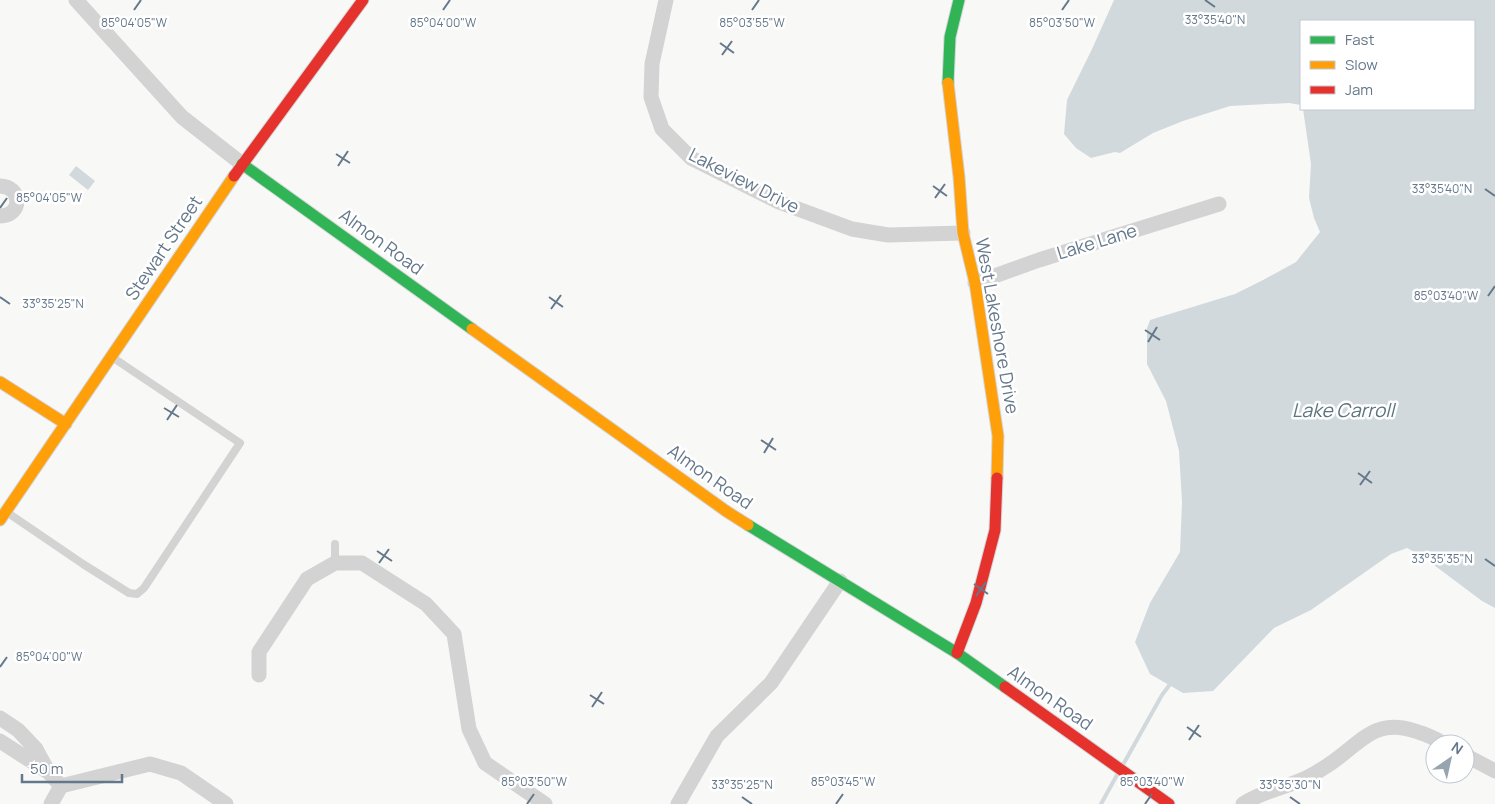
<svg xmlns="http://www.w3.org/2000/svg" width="1495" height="804" viewBox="0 0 1495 804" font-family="Manrope,sans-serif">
<rect width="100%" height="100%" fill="#f8f8f7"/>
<path fill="#d2d9dc" d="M1114,0h381v608l-13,-7 -60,-45 -15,-8 -16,6 -80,56 -37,18 -61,63 -30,2 -33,-19 -15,-32 15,-39 30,-51 2,-50 -3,-51 -13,-50 -19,-37v-36l3,-8 85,-26 28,-14 33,-18 24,-30 -6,-14 -5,-20 2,-34 -8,-55h171v-88h-173v84l-12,-2 -59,3 -47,15 -30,12 -33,20 -5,-1 -24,6 -15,-10 -12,-14 3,-34 25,-51z
M76,166l19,15 -7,9 -19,-15z"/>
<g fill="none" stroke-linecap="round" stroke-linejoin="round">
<path stroke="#d2d9dc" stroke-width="4" d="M1124,763l38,-68 9,-12
M1101,804l16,-29"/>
<defs>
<path id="fast" d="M948,83l2,-46 9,-37
M242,164l230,165
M748,525l209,128 48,34"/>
<path id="slow" d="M948,83l11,94 4,56 12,50 23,153 -1,42
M472,329l254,182 22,14
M0,382l66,42
M0,520l234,-344"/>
<path id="jam" d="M234,176l129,-176
M957,653l19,-50 19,-73 2,-52
M1005,687l164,117"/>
</defs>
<use href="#fast" stroke="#d3d5d7" stroke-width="13"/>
<use href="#slow" stroke="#d3d5d7" stroke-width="13"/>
<use href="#jam" stroke="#d3d5d7" stroke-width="13"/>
<path stroke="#d3d3d4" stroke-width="8" d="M8,513l75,51 46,29 8,1 7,-6 96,-145 -128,-86
M335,563v-19"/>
<path stroke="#d3d3d4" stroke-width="15" d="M76,0l106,117 60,47
M666,0l-14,64 -1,33 11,32 29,29 88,44 73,27 36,6 75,-2
M0,186c22,0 23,30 0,30
M975,283l64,-23 180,-56
M259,675v-23l48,-73 28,-16h27l64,41 28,30 15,95 16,34 60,41
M0,718l18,12 18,19 13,24 12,13 -10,18
M0,741l48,31
M1465,755l30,16
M61,786l89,-22 31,9 45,31
M678,804l39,-68 54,-53 69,-102
M1243,804c19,-13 42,-16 63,-26 61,-29 61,-76 139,-34"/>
<use href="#fast" stroke="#30b455" stroke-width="11"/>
<use href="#slow" stroke="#ff9f0a" stroke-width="11"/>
<use href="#jam" stroke="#e5322d" stroke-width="11"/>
</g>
<path fill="none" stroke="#65788b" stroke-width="2" d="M1205,0l10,7M134,10l7,-10M443,10l7,-10M752,10l7,-10M1062,10l7,-10M720,43l14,10M722,55l10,-14M336,154l14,9M338,166l10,-15M933,186l14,10M1485,189l10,7M935,198l10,-14M0,208l7,-10M1488,296l7,-10M0,297l10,7M549,297l14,10M551,309l10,-14M1145,330l15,10M1148,342l9,-15M164,408l15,9M167,420l10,-15M761,440l15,10M764,453l9,-15M1358,473l14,10M1360,485l10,-14M377,551l15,10M1485,559l10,7M379,563l10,-14M974,584l14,10M976,596l10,-14M0,667l7,-10M590,695l14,9M592,707l10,-15M1187,727l14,10M1189,740l10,-15M742,797l10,7M1290,797l10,7M527,804l7,-10M836,804l7,-10M1145,804l7,-10"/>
<g text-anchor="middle" stroke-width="5" stroke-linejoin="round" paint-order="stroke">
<g font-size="18" fill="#65788b" stroke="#fff">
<text transform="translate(744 181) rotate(27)" y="6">Lakeview Drive</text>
<text transform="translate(381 242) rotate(36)" y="6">Almon Road</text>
<text transform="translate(1097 242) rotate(-17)" y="6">Lake Lane</text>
<text transform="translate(164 248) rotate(-56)" y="6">Stewart Street</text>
<text transform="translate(997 326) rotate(80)" y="6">West Lakeshore Drive</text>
<text transform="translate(710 477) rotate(35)" y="6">Almon Road</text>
<text transform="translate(1050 698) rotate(35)" y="6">Almon Road</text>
</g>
<g font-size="19" font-style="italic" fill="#5c747e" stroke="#fff">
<text x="1343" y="417">Lake Carroll</text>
</g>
</g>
<g font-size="12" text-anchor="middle" fill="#65788b" stroke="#fff" stroke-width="5" stroke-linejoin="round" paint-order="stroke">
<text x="1215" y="24">33°35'40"N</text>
<text x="134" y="27">85°04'05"W</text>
<text x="443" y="27">85°04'00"W</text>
<text x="752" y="27">85°03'55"W</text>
<text x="1062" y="27">85°03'50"W</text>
<text x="1442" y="193">33°35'40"N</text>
<text x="49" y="202">85°04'05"W</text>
<text x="1446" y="300">85°03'40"W</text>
<text x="53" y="308">33°35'25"N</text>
<text x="1442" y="563">33°35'35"N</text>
<text x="49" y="661">85°04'00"W</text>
<text x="534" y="786">85°03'50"W</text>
<text x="843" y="786">85°03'45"W</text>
<text x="1152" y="786">85°03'40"W</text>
<text x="742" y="789">33°35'25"N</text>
<text x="1290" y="789">33°35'30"N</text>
</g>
<rect x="1300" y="20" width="175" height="90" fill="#ffffff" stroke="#c1c9d1"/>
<rect x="1310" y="36" width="25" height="8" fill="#30b455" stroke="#c1c9d1"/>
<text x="1345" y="45" font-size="15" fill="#65788b">Fast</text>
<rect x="1310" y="61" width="25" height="8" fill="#ff9f0a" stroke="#c1c9d1"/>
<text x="1345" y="70" font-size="15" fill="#65788b">Slow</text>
<rect x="1310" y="86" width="25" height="8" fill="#e5322d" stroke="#c1c9d1"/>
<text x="1345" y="95" font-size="15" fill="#65788b">Jam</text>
<g transform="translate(1450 759) rotate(34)"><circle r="24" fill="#ffffff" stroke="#c1c9d1"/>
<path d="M0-4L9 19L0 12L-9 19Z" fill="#98a5b1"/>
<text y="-8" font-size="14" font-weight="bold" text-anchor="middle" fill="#65788b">N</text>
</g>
<path d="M22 774v8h100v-8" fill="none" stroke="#65788b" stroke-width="2.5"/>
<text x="30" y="774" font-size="15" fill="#65788b" stroke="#ffffff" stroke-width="4" paint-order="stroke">50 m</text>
</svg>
